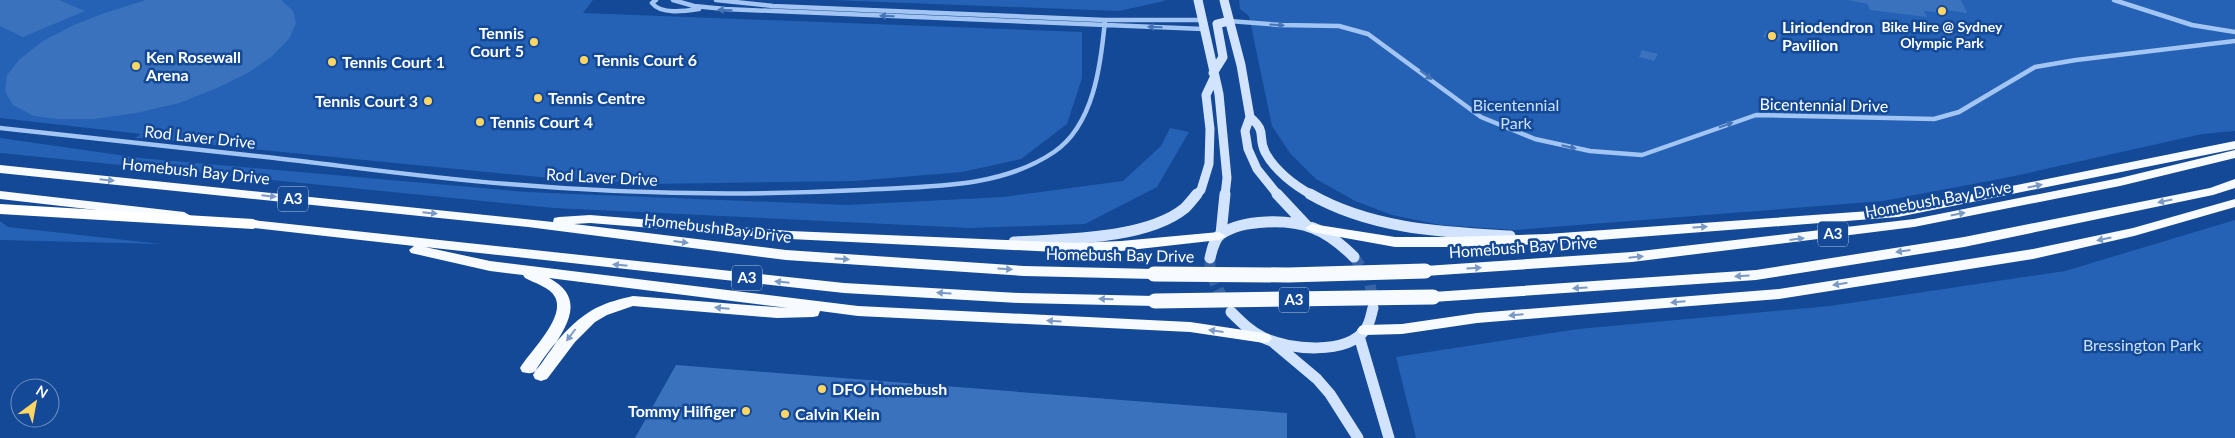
<svg xmlns="http://www.w3.org/2000/svg" width="2235" height="438" viewBox="0 0 2235 438" font-family="Lato,sans-serif">
<rect width="100%" height="100%" fill="#134996"/>
<path fill="#2562b5" d="M0,0h593l-10,13 499,19v46l-15,46 -46,35 -59,13 -108,9 -203,3 -112,-7 -399,-39h-5l6,-4 -141,-16z
M831,0h333v1l-45,10z
M1239,0h996v131l-33,3 -192,43 -127,24 -367,29 -75,-5 -49,-10 -37,-14 -39,-22 -26,-26 -18,-27 -23,-110 -9,-7z
M1170,128l19,4 -32,55 -72,37 -115,4 -416,-20 -554,-55v-15l140,20 386,34 321,13 156,-8 120,-16 38,-35z
M2235,220v218h-819l-20,-81 182,-28 252,-23 235,-35z
M0,221l8,6 153,17 -161,-4z"/>
<path fill="#3b72be" d="M0,0h59l26,11 -62,26 -23,-11z
M146,0h135l12,11 3,12 -7,16 -18,18 -23,16 -31,15 -38,15 -43,10 -43,6h-35l-24,-3 -21,-11 -8,-14 2,-16 13,-16 23,-18 31,-16 28,-11z
M1848,0h113l6,13 -21,-3 -5,-7 5,10 -22,-2 3,6 -57,-7 -2,-6z
M1766,31l15,3 -2,7 -16,-4z
M1642,50l16,4 -4,7 -15,-4z
M676,365l611,48v25h-652z"/>
<g fill="none" stroke-linecap="round" stroke-linejoin="round">
<path stroke="#3664a6" stroke-width="11" stroke-dasharray="11 5.5" stroke-linecap="butt" d="M1354,257l15,21 4,25
M1210,258v15l15,30"/>
<path stroke="#a3c5f3" stroke-width="4.5" d="M656,0l-4,3c9,12 34,8 47,6
M673,0l21,6 31,3 478,20
M716,0l57,6 332,14h96
M2114,0l78,25 43,7
M1229,21l52,4 58,1 29,8 113,83 54,22 55,12 52,4 114,-40 178,4 25,-7 76,-45 41,-7 159,-19
M0,128c89,10 177,19 266,29 80,9 161,21 242,27 117,10 235,12 352,6 64,-4 138,0 194,-38 40,-27 47,-88 51,-132"/>
<path stroke="#d2e3fd" stroke-width="9" d="M1198,0l21,94 8,84 -2,17
M1224,0l17,65 9,52 -5,14 3,18 9,20 21,26
M1213,73l10,-16 -6,-33 12,-3
M1250,117c18,16 7,18 15,35 9,18 30,34 47,43
M1196,195l5,-5 8,-26 1,-35 -4,-34 8,-17"/>
<path stroke="#d2e3fd" stroke-width="11" d="M1277,194l30,32
M1310,194c61,35 131,38 200,42
M1221,234l4,-40
M1014,242c48,-3 132,-2 171,-34 4,-4 8,-9 12,-14
M1210,258c2,-8 4,-19 11,-24 22,-15 68,-15 92,-6 16,6 29,17 41,29
M1231,312c10,10 20,20 33,26 26,12 82,17 101,-8 5,-6 6,-15 8,-22
M1359,336l30,102
M1273,342l44,37 13,15 28,44"/>
<path fill="#f7faff" fill-rule="evenodd" d="M2235,141v8l-337,68 -351,27 -95,3h-57l-83,-15 -7,-4 7,-4 83,13h57l95,-3 351,-25z
M2235,150v8l-115,28 -206,41 -282,35 -207,14 -5,-2 -2,-3 2,-3 5,-2 207,-14 282,-33 206,-41z
M0,165l553,57 1,-4 5,-1 31,-2 200,16 285,12 46,-2 98,-9 7,4 -7,4 -98,11 -46,2 -285,-14 -200,-16 -16,1 212,26 238,16 130,3 5,2 2,3 -2,3 -5,2 -130,-3 -238,-16 -258,-33 -528,-54z
M2235,179v9l-22,7 -249,52 -208,33 -323,22 -5,-1 -2,-4 2,-4 5,-1 323,-22 208,-33 246,-49z
M0,191l184,21 7,4 -7,4 -184,-21z
M2235,199v8l-101,29 -101,23 -254,40 -302,24 -75,11 -37,1 -5,-1 -3,-4 3,-4 5,-1 37,-1 75,-11 302,-24 254,-40 100,-21z
M242,219l602,64 176,10 135,3 5,1 2,4 -2,4 -5,1 -135,-3 -176,-10 -419,-46 65,14 368,45 332,16 74,11 5,1 3,4 -3,4 -5,1 -74,-11 -332,-16 -38,-5 -2,5 -5,1 -36,1 -144,-12 -26,9 -12,7 -20,20 -28,37 -6,2 -6,-2 -2,-4c13,-23 39,-55 63,-67 12,-6 24,-9 37,-12l155,12 -239,-30c36,19 20,46 2,72 -5,6 -11,17 -17,22 -4,2 -8,1 -12,0l-2,-4c10,-17 46,-50 35,-71 -5,-10 -21,-14 -30,-19l-2,-3 -33,-4 -79,-18 -2,-3 5,-4 -177,-20 -2,-3 2,-3z"/>
<path fill="#fff" fill-rule="evenodd" d="M0,204l253,15 5,2 3,3 -3,3 -5,2 -253,-15z"/>
<path stroke="#f7faff" stroke-width="15" d="M1154,274l134,1 137,-4
M1155,301l278,-4"/>
</g>
<defs><path id="oneway-solid" d="M-6-.8H1V-3.2L6.5 0L1 3.2V.8H-6Z" transform="scale(1.25)"/></defs>
<g fill="#4574b7">
<use href="#oneway-solid" transform="translate(725 10) rotate(-179)"/>
<use href="#oneway-solid" transform="translate(887 16) rotate(-178)"/>
<use href="#oneway-solid" transform="translate(1277 25) rotate(4)"/>
<use href="#oneway-solid" transform="translate(1155 27) rotate(-178)"/>
<use href="#oneway-solid" transform="translate(1426 75) rotate(37)"/>
<use href="#oneway-solid" transform="translate(1726 125) rotate(-19)"/>
<use href="#oneway-solid" transform="translate(1569 147) rotate(13)"/>
</g>
<g fill="#7a99c5">
<use href="#oneway-solid" transform="translate(107 180) rotate(6)"/>
<use href="#oneway-solid" transform="translate(2035 186) rotate(-12)"/>
<use href="#oneway-solid" transform="translate(269 196) rotate(6)"/>
<use href="#oneway-solid" transform="translate(2165 201) rotate(168)"/>
<use href="#oneway-solid" transform="translate(430 213) rotate(6)"/>
<use href="#oneway-solid" transform="translate(1958 214) rotate(-11)"/>
<use href="#oneway-solid" transform="translate(1700 227) rotate(-4)"/>
<use href="#oneway-solid" transform="translate(1797 239) rotate(-7)"/>
<use href="#oneway-solid" transform="translate(2104 239) rotate(168)"/>
<use href="#oneway-solid" transform="translate(681 242) rotate(7)"/>
<use href="#oneway-solid" transform="translate(1903 251) rotate(172)"/>
<use href="#oneway-solid" transform="translate(1636 257) rotate(-6)"/>
<use href="#oneway-solid" transform="translate(842 259) rotate(4)"/>
<use href="#oneway-solid" transform="translate(620 265) rotate(-174)"/>
<use href="#oneway-solid" transform="translate(1474 268) rotate(-4)"/>
<use href="#oneway-solid" transform="translate(1005 269) rotate(3)"/>
<use href="#oneway-solid" transform="translate(1742 276) rotate(176)"/>
<use href="#oneway-solid" transform="translate(782 282) rotate(-174)"/>
<use href="#oneway-solid" transform="translate(1840 284) rotate(171)"/>
<use href="#oneway-solid" transform="translate(1580 288) rotate(177)"/>
<use href="#oneway-solid" transform="translate(944 293) rotate(-177)"/>
<use href="#oneway-solid" transform="translate(1106 299) rotate(-179)"/>
<use href="#oneway-solid" transform="translate(1678 302) rotate(175)"/>
<use href="#oneway-solid" transform="translate(722 308) rotate(-175)"/>
<use href="#oneway-solid" transform="translate(1516 315) rotate(175)"/>
<use href="#oneway-solid" transform="translate(1054 321) rotate(-177)"/>
<use href="#oneway-solid" transform="translate(1216 331) rotate(-172)"/>
<use href="#oneway-solid" transform="translate(571 335) rotate(127)"/>
</g>
<g fill="#ffd665" stroke="#134996" stroke-width="2">
<circle cx="1942" cy="11" r="5"/>
<circle cx="1772" cy="36" r="5"/>
<circle cx="534" cy="42" r="5"/>
<circle cx="584" cy="60" r="5"/>
<circle cx="332" cy="62" r="5"/>
<circle cx="136" cy="66" r="5"/>
<circle cx="538" cy="98" r="5"/>
<circle cx="428" cy="101" r="5"/>
<circle cx="480" cy="122" r="5"/>
<circle cx="822" cy="389" r="5"/>
<circle cx="746" cy="411" r="5"/>
<circle cx="785" cy="414" r="5"/>
</g>
<g text-anchor="middle" stroke-width="5" stroke-linejoin="round" paint-order="stroke">
<g font-size="14" font-weight="bold" fill="#fff" stroke="#134996">
<text x="1942" y="32">Bike Hire @ Sydney<tspan x="1942" dy="16">Olympic Park</tspan></text>
</g>
<g fill="#134996" stroke="#b8c8e0" stroke-width="1">
<rect x="278" y="186.5" width="30" height="25" rx="4"/>
<rect x="1818" y="221.5" width="30" height="25" rx="4"/>
<rect x="732" y="265.5" width="30" height="25" rx="4"/>
<rect x="1279" y="287.5" width="30" height="25" rx="4"/>
</g>
<g font-size="15" font-weight="bold" fill="#fff">
<text x="293" y="204">A3</text>
<text x="1833" y="239">A3</text>
<text x="747" y="283">A3</text>
<text x="1294" y="305">A3</text>
</g>
<g font-size="16" font-weight="bold" fill="#fff" stroke="#134996" text-anchor="start">
<text x="1782" y="33">Liriodendron<tspan x="1782" dy="18">Pavilion</tspan></text>
<text x="524" y="39" text-anchor="end">Tennis<tspan x="524" dy="18">Court 5</tspan></text>
<text x="146" y="63">Ken Rosewall<tspan x="146" dy="18">Arena</tspan></text>
<text x="594" y="66">Tennis Court 6</text>
<text x="342" y="68">Tennis Court 1</text>
<text x="548" y="104">Tennis Centre</text>
<text x="418" y="107" text-anchor="end">Tennis Court 3</text>
<text x="490" y="128">Tennis Court 4</text>
<text x="832" y="395">DFO Homebush</text>
<text x="736" y="417" text-anchor="end">Tommy Hilfiger</text>
<text x="795" y="420">Calvin Klein</text>
</g>
<g font-size="16" fill="#cbe0fd" stroke="#134996">
<text x="1516" y="111">Bicentennial<tspan x="1516" dy="18">Park</tspan></text>
<text x="2142" y="351">Bressington Park</text>
</g>
<g font-size="16" fill="#fff" stroke="#134996">
<text transform="translate(1824 105) rotate(1)" y="6">Bicentennial Drive</text>
<text transform="translate(200 137) rotate(6)" y="6">Rod Laver Drive</text>
<text transform="translate(196 171) rotate(6)" y="6">Homebush Bay Drive</text>
<text transform="translate(602 177) rotate(3)" y="6">Rod Laver Drive</text>
<text transform="translate(1938 199) rotate(-10)" y="6">Homebush Bay Drive</text>
<text transform="translate(718 228) rotate(7)" y="6">Homebush Bay Drive</text>
<text transform="translate(1523 247) rotate(-4)" y="6">Homebush Bay Drive</text>
<text transform="translate(1120 255) rotate(1)" y="6">Homebush Bay Drive</text>
</g>
</g>
<g transform="translate(35 403) rotate(32)"><circle r="24" fill="#134996" stroke="#7192c0"/>
<path d="M0-4L9 19L0 12L-9 19Z" fill="#ffd665"/>
<text y="-8" font-size="14" font-weight="bold" text-anchor="middle" fill="#ffffff">N</text>
</g>
</svg>
